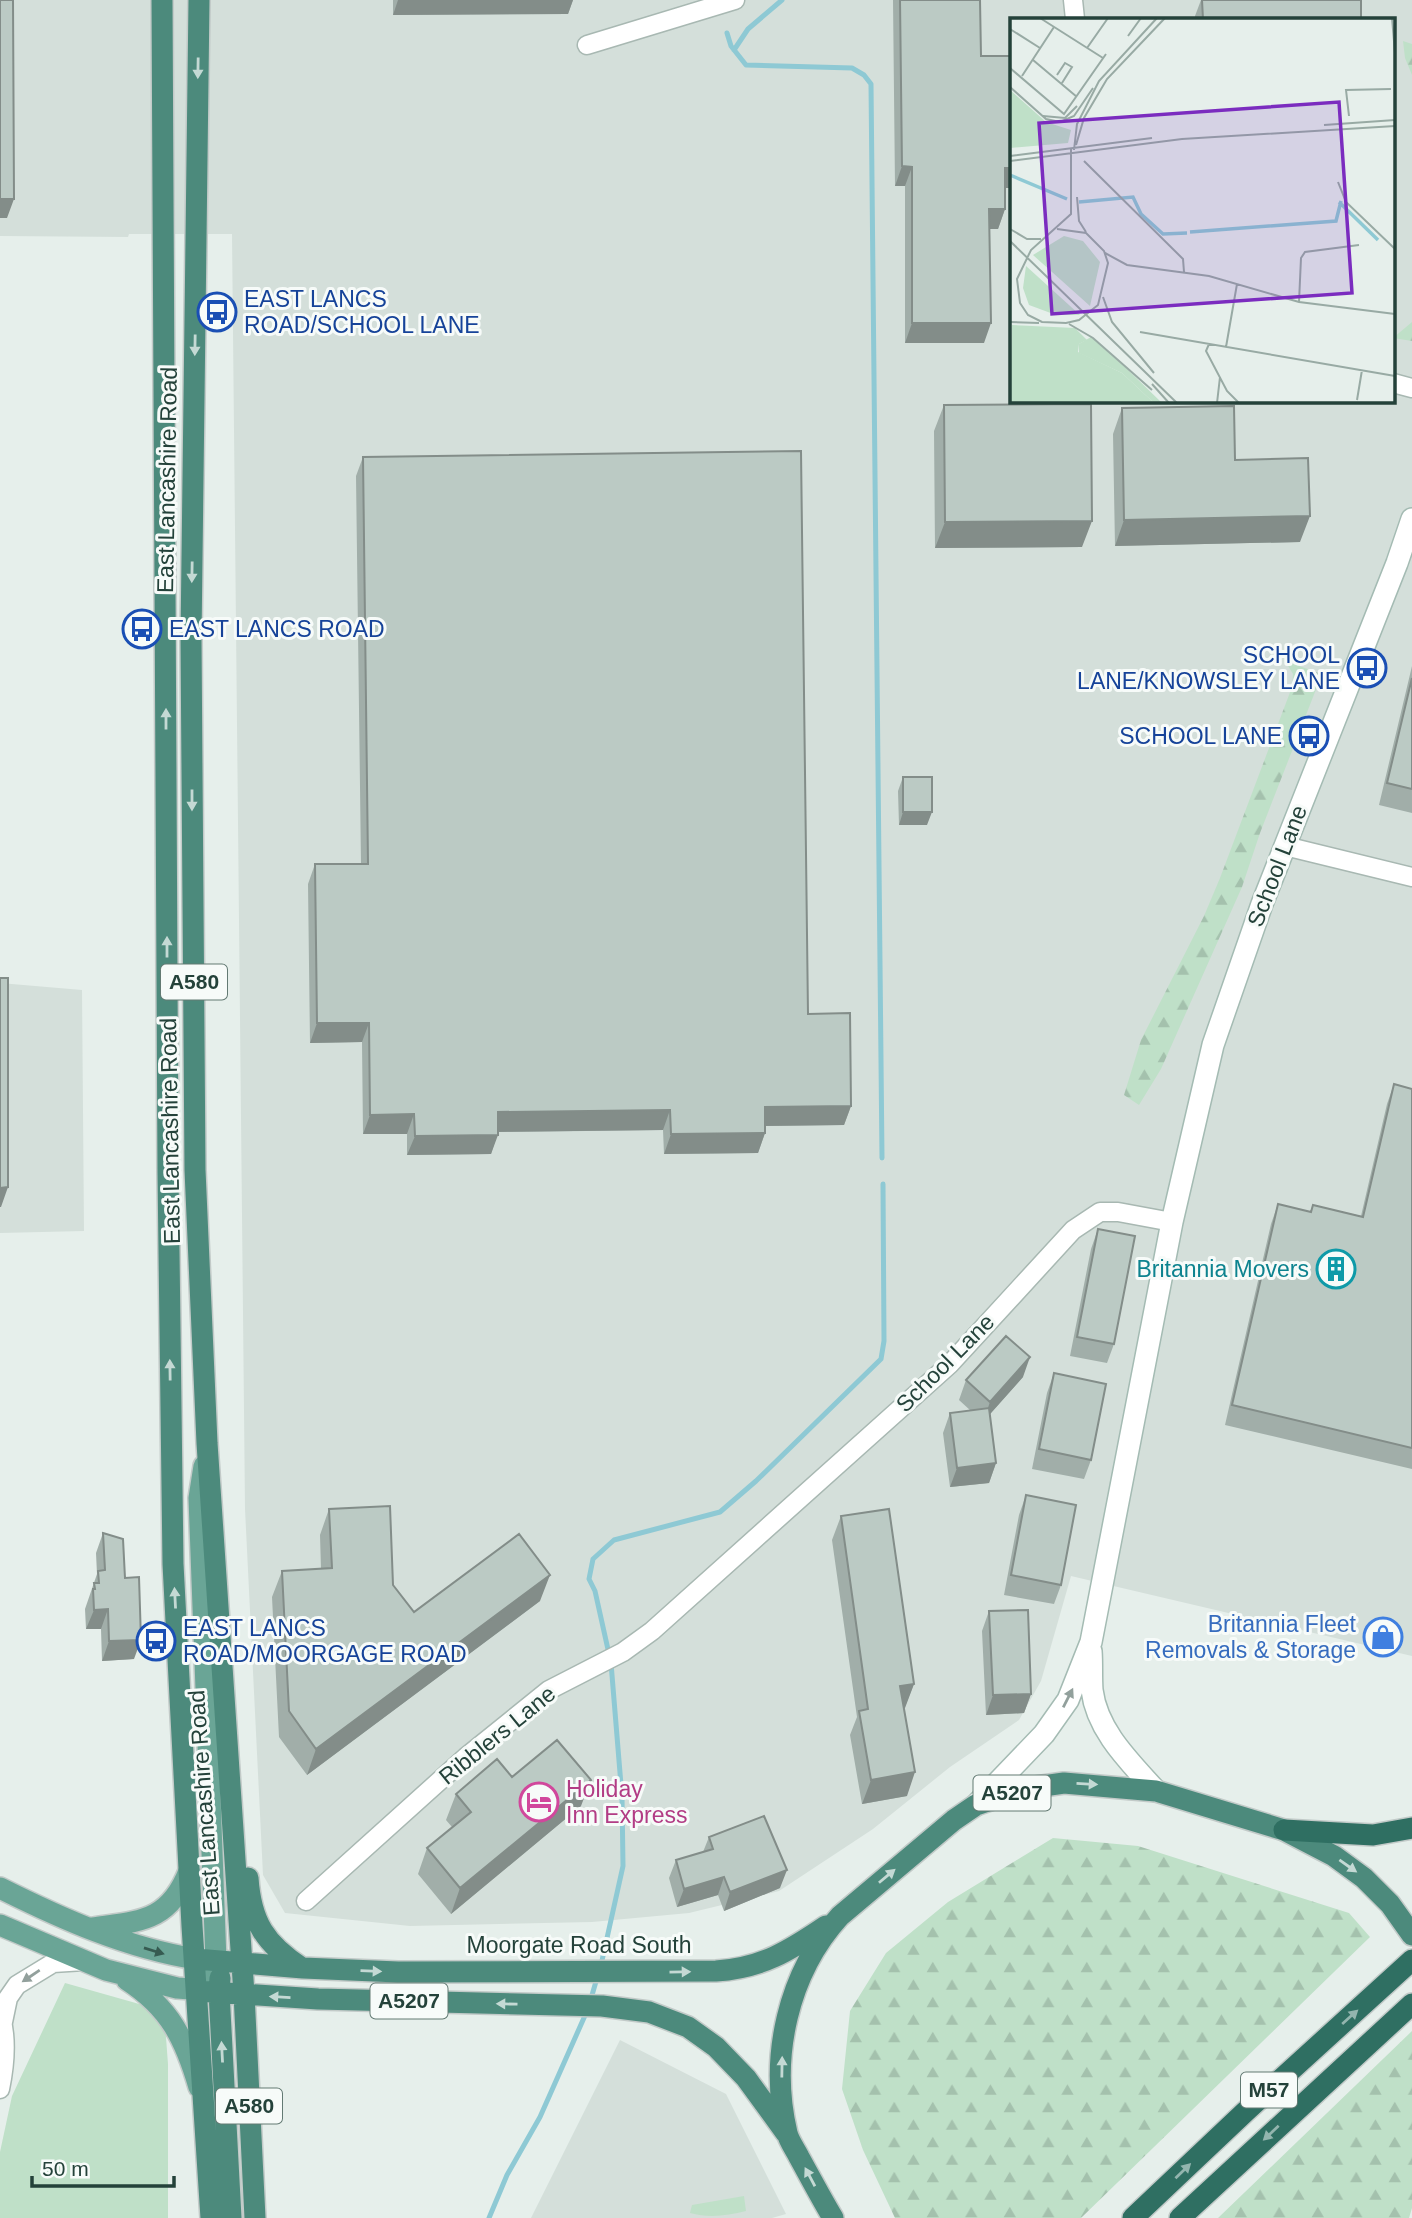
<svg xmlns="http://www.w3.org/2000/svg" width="1412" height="2218" viewBox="0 0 1412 2218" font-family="Arial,sans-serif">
<defs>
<pattern id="forest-firs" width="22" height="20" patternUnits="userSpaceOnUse" patternTransform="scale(1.75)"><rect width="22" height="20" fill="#bfe0c8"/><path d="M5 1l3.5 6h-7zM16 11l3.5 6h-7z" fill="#a4c1ad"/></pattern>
</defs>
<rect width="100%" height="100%" fill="#e6efeb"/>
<path fill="#d4dfda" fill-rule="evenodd" d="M0,0h1412v1656l-341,-80 -30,105 -22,39 -69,47 -77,62 -94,62 -90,22 -97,9 -182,4 -125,-13 -22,-38 -18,-366 -13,-1275h-103l-1,3 -128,-1zM1011,19h382v382h-382z
M0,983l82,7 2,241 -84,2z
M620,2040l106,54 60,120 -14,4h-241z"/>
<path fill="#bfe0c8" d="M65,1983l99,28 4,53v154h-168v-66l12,-56z
M744,2196l2,15c-19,5 -38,7 -56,2l2,-8z"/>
<path fill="url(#forest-firs)" d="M1403,41l9,3v31l-7,-17z
M1412,322v19l-19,-3z
M1285,661l37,13 -62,159 -18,54 -81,182 -22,36 -15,-10 17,-55 63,-124 16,-38 72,-191 1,-13z
M1053,1838l85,8 211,67 21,24 -289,281h-186l-32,-68 -21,-61 8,-78 36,-58 62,-51z
M1412,2031v177l-3,10h-191z"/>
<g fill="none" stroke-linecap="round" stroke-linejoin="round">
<path stroke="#8ec9d4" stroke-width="5" d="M727,33l4,13 15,19 106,3 12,7 7,9 11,1074
M734,50l14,-21 34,-29
M609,1654l-14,-63 -6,-12 4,-20 21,-19 106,-28 36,-31 125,-122 3,-18 -1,-157
M601,1965l22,-99 -1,-69 -11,-134
M590,2002l7,-24
M489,2218l18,-43 33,-58 47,-106"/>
<defs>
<path id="minor" d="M1073,0l2,19
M587,45l148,-45
M1393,383l19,5
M1285,846l127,31
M306,1901l160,-144 83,-67 74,-38 29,-21 298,-267 123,-134 27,-18h18l54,10
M0,2013c7,23 5,52 0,76
M3,2022l5,-24 9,-13 36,-22 31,-2"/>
<path id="secondary" d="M1091,1651c1,13 0,26 1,39 5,41 38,72 64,101
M976,1805l68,-71 24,-34 23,-58 81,-420 41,-177 49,-141 135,-341 15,-44"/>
<path id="primary" d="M0,1888c62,31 127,60 196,71
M0,1925l106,45 71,18 27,2 11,-10 1,-19 -17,-463 5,-32
M93,1928c47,-7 76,-6 96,-57
M127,1980c43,28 58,59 72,107"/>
<path id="trunk" d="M162,0l6,1173 5,391 19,362 19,292
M199,0l-8,638 4,532 12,273 37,551 11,224
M248,1878c3,44 17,66 54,90
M196,1959l107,9 95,4 318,-1c46,-3 73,-20 110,-45
M220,1978l-1,14 12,226
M197,1991l121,8 284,7 47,6 39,15 28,20 30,31 40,55
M833,2218c-12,-20 -23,-41 -34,-61 -4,-8 -10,-16 -12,-24 -18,-76 1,-160 53,-217l114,-96 22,-15 46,-16 42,-6 92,8 128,39 50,26 30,22 26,26 22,31"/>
<path id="motorway" d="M1284,1830l89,5 39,-7
M1133,2218l112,-106 167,-152
M1180,2218l232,-214"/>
</defs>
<use href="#minor" stroke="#a8b8b2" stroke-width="21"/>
<use href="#secondary" stroke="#a4bbb3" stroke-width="24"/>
<use href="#primary" stroke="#c2cac8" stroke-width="24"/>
<use href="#trunk" stroke="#c2cac8" stroke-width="24"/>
<use href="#motorway" stroke="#c2cac8" stroke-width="24"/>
<use href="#minor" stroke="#fff" stroke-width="18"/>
<use href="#secondary" stroke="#fff" stroke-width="21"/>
<use href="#primary" stroke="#6aa596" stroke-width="21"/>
<use href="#trunk" stroke="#4c8a7c" stroke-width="21"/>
<use href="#motorway" stroke="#2f6f62" stroke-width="21"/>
</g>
<path fill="#a1aea9" d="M393,0h180l-5,14 -175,1z
M893,0h87l1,56h30v132h-6v21l-7,20h-8l-6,114h-79v-157h-10z
M1201,0h160v19h-166v-3z
M944,405l138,142 -147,1 -1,-117z
M1122,408l113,52 65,82 -185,4 -2,-112z
M363,457l445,557 43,92 -7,19 -79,1v7l-7,20 -94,1 -1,-24 -165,2 -7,22 -84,1v-21h-44l-1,-92 -52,1 -2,-159 7,-20h46l-5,-388z
M1412,666v147l-33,-8z
M903,777l24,48h-28l-1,-34z
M1394,1084l18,5v380l-187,-44 46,-201 7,-20 32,8 3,-7 48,11 26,-112z
M1098,1229l16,115 -7,19 -37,-7 21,-107z
M1054,1373l37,87 -7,19 -52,-10 15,-76z
M1023,1377l-33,37 6,49 -7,20 -39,4 -7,-54 7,-20 21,-2 -12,-11 7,-20z
M1026,1495l35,90 -7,19 -50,-9 15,-80z
M329,1509l64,76 21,27 126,-11 -233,174 -28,-38 -7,-140 10,-26 39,-2 -1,-34z
M841,1516l73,168 -10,25 3,87 -45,8 -12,-69 7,-18 -25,-177z
M103,1533l22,45 9,81 -32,2 -1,-32h-15l-1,-20 12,-35 -1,-21z
M989,1611l42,83 -7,19 -38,2 -4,-84z
M512,1777l69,29 -130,108 -33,-40 9,-26 25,-21 -6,-7 10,-26z
M709,1837l71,51 -56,23 -6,-16 -41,12 -8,-29 7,-18 27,-8z"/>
<path fill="#838d89" d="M398,0h175l-5,14 -175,1z
M902,166l10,1 -7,19h-10z
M1005,168h6v20h-13z
M0,199h14l-7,19h-7z
M989,209h16l-7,20h-16z
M912,323h79l-7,20h-79z
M1310,516l-10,26 -185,4 9,-26z
M1092,521l-10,26 -147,1 10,-26z
M903,812h29l-5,13h-28z
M317,1023h52l-7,19 -52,1z
M851,1106l-7,19 -86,1 7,-19z
M670,1110l-7,20 -172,2 7,-20z
M414,1114l-7,20h-44l7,-19z
M765,1133l-7,20 -94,1 7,-20z
M498,1135l-7,19 -84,1 8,-19z
M8,1187l-7,20h-1v-19z
M1030,1357l-7,20 -40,45 7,-20z
M996,1463l-7,20 -39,4 7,-19z
M550,1575l-10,26 -233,174 9,-26z
M108,1609l-7,20h-15l8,-19z
M141,1640l-7,19 -32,2 7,-20z
M914,1684l-9,24 -14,2 9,-24z
M1031,1694l-7,19 -38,2 7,-20z
M915,1772l-8,24 -45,8 9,-24z
M591,1780l-10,26 -130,108 9,-26z
M787,1870l-7,18 -56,23 6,-19z
M724,1877l-6,18 -41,12 7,-18z"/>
<path fill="#bbcac4" stroke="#838d89" stroke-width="2" d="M0,0h13l1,199h-14z
M900,0h80l1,56h30v112h-6v41h-16l2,114h-79v-156l-10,-1z
M1202,0h159v19h-158z
M1091,404l1,117 -147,1 -1,-117z
M1234,406l1,54 73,-2 2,58 -186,4 -2,-112z
M801,451l7,563 42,-1 1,93 -86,1v26l-94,1 -1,-24 -172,2v23l-83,1 -1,-22 -44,1 -1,-92h-52l-2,-159h53l-5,-407z
M1412,678v111l-25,-6z
M903,777h29v35h-29z
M0,978h8v209l-8,1z
M1394,1084l18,5v359l-180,-43 46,-201 33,8 2,-7 50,12z
M1098,1229l37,7 -21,108 -37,-7z
M1006,1336l24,21 -40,45 -24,-22z
M1054,1373l52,11 -15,76 -52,-11z
M989,1408l7,55 -39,5 -7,-55z
M1026,1495l50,10 -15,80 -50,-10z
M390,1506l3,79 21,27 105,-78 31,41 -234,174 -27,-38 -7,-140 50,-3 -3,-59z
M889,1509l25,175 -14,2 15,86 -44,8 -12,-69 9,-2 -27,-193z
M103,1533l20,6 2,39 14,-1 2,63 -32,1 -1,-32 -14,1 -1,-21h2l-1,-6h5l-1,-12 7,-1z
M1028,1610l3,84 -38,1 -4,-84z
M557,1740l34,40 -131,108 -33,-40 44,-36 -15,-18 41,-35 15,18z
M764,1816l23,54 -57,22 -6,-15 -40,12 -8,-29 37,-11 -4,-12z"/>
<defs><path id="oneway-solid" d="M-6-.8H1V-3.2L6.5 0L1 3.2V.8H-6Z" transform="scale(1.75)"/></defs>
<g fill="#c4d9d4">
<use href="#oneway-solid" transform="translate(198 68) rotate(91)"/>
<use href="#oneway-solid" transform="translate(195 345) rotate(91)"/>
<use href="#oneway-solid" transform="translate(192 572) rotate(91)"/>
<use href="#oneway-solid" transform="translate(166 719) rotate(-90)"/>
<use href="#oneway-solid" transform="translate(192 800) rotate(90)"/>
<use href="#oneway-solid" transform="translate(167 947) rotate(-90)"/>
<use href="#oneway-solid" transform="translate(170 1370) rotate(-91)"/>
<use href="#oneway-solid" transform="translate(175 1598) rotate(-93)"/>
<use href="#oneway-solid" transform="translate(1087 1784) rotate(3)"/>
<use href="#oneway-solid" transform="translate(1348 1866) rotate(35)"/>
<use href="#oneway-solid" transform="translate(887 1876) rotate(-40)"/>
<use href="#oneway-solid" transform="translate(371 1971) rotate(2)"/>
<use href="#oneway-solid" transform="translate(680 1972) rotate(-1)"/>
<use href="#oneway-solid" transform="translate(280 1997) rotate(-177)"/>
<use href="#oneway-solid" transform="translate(507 2004) rotate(-179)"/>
<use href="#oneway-solid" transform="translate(222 2052) rotate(-93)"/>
<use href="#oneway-solid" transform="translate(782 2067) rotate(-89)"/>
<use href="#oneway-solid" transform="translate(810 2177) rotate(-118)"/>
</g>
<g fill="#92a09c">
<use href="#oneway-solid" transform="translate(1068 1698) rotate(-63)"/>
<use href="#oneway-solid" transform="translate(31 1976) rotate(146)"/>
</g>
<use fill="#365b51" href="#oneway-solid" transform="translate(154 1951) rotate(17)"/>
<g fill="#93b5ae">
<use href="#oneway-solid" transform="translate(1350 2017) rotate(-42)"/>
<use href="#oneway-solid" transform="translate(1271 2133) rotate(137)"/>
<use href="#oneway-solid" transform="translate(1183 2171) rotate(-44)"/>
</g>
<defs>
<symbol id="bus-ring" viewBox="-11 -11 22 22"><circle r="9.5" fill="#f7fbf9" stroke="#1a4fb4" stroke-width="1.5"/><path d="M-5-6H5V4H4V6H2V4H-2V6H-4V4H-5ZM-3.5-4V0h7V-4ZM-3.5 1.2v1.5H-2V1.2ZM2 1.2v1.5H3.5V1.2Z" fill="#1a4fb4"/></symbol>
<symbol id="building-ring" viewBox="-11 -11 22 22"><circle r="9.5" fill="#f7fbf9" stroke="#0f9aa8" stroke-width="1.5"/><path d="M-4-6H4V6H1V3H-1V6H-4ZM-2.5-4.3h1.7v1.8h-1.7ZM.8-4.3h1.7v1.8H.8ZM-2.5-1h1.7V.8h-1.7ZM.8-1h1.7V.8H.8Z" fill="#0f9aa8"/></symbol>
<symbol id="shop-ring" viewBox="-11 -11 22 22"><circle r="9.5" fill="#f7fbf9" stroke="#3f7fe0" stroke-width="1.5"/><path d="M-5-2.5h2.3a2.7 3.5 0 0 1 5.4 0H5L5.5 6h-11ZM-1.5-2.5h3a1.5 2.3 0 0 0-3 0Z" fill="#3f7fe0"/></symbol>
<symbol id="hotel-ring" viewBox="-11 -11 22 22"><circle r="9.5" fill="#f7fbf9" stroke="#d1479c" stroke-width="1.5"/><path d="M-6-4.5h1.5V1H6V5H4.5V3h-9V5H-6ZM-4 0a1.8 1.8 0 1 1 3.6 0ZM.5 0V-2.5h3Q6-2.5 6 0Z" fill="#d1479c"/></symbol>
</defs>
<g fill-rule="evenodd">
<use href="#bus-ring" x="195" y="290" width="44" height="44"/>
<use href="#bus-ring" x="120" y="607" width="44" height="44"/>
<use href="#bus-ring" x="1345" y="646" width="44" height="44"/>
<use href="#bus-ring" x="1287" y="714" width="44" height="44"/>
<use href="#building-ring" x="1314" y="1247" width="44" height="44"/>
<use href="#shop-ring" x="1361" y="1615" width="44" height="44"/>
<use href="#bus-ring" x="134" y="1619" width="44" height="44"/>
<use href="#hotel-ring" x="517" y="1780" width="44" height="44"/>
</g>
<g text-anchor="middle" stroke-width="6" stroke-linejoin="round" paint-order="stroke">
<g fill="#f7fbf9" stroke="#637a73" stroke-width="2">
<rect x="161" y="964.5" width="66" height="35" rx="5"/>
<rect x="973.5" y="1775.5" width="77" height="35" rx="5"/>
<rect x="370.5" y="1983.5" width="77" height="35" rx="5"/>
<rect x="1241" y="2072.5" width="56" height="35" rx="5"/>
<rect x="216" y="2088.5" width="66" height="35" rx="5"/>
</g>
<g font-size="21" font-weight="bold" fill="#24423a">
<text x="194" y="989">A580</text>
<text x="1012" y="1800">A5207</text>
<text x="409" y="2008">A5207</text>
<text x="1269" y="2097">M57</text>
<text x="249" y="2113">A580</text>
</g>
<g font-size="23" fill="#164399" stroke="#f7fbf9" text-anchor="start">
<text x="244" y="307">EAST LANCS<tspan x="244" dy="26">ROAD/SCHOOL LANE</tspan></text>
<text x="169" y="637">EAST LANCS ROAD</text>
<text x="1340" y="663" text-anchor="end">SCHOOL<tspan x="1340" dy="26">LANE/KNOWSLEY LANE</tspan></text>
<text x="1282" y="744" text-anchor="end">SCHOOL LANE</text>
<text x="183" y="1636">EAST LANCS<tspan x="183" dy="26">ROAD/MOORGAGE ROAD</tspan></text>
</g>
<g font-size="23" fill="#24423a" stroke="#f7fbf9">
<text transform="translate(167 480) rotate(-89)" y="8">East Lancashire Road</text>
<text transform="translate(1277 866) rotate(-69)" y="8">School Lane</text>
<text transform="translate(170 1131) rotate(-91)" y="8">East Lancashire Road</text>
<text transform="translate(945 1363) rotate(-45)" y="8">School Lane</text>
<text transform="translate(497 1735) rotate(-39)" y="8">Ribblers Lane</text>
<text transform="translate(204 1803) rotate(-94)" y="8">East Lancashire Road</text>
<text x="579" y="1953">Moorgate Road South</text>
</g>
<g font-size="23" fill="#0d838f" stroke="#f7fbf9" text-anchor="end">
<text x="1309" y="1277">Britannia Movers</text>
</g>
<g font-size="23" fill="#366cbe" stroke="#f7fbf9" text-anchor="end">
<text x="1356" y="1632">Britannia Fleet<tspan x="1356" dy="26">Removals &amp; Storage</tspan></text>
</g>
<g font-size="23" fill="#b23c85" stroke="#f7fbf9" text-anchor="start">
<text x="566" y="1797">Holiday<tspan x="566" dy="26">Inn Express</tspan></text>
</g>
</g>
<g transform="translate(1010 18)">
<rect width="385" height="385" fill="#e6efeb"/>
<path d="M0,72l36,32 25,8 -3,13 -58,5zM2,307l63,3 12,12 -8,4 -1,8 44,21 32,30h-144z" fill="#bfe0c8"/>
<path d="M54,218l19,5 17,21 -10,44 -57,-51zM16,248l54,49h-24l-27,-10 -6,-17zM81,319l35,31 36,35h-8l-32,-30 -43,-20v-9z" fill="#bfe0c8"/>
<path fill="none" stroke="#8ec9d4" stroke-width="3.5" d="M0,157l57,24M69,184l54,-5 8,17 22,20 24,-1M329,184l39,38M180,214l146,-11 5,-20"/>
<path fill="none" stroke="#98aaa4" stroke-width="2" d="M30,0l63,40M382,0l3,35M0,11l30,19M118,18l13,-18M77,30l21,-30M23,42l44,37M0,50l54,46 42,-60M47,57l8,-12 7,4 -10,16M12,58l32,-49M0,69l36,32 14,3 14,-6 19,-28M33,98l22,2 12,-12M339,98l-3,-26 45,-1M314,107l71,-5M66,127l8,-27 23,-39 58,-61M64,132l3,-26 22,-43 58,-63M0,138l142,-18M0,143l172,-22 213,-13M74,143l99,98 1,13M328,164l8,20 49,47M67,179l2,24 7,11M0,211l17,10h14M47,211l29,4 18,18 4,12 -10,42 -19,15 -13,3 -24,-1 -14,-7 -8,-12 -3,-24 14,-29 40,-36v-65M0,223l167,162M95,235l22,12 82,11 90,26 96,12M93,279l9,25 42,51M289,284l2,-44 4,-6 54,-7M0,304l29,1M59,306l24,14 59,52M130,314l255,44M199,326l-3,7 21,40 12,12M216,329l11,-63M142,366l17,19M347,382l5,-30M207,385l3,-26"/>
<path fill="#7b2cbf" fill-opacity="0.15" stroke="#7b2cbf" stroke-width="3.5" d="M329,84l13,191 -300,21 -13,-191z"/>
<rect width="385" height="385" fill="none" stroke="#24423a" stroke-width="3.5"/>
</g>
<path d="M32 2176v10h142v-10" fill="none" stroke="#24423a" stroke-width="3.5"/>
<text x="42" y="2176" font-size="21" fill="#24423a" stroke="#f7fbf9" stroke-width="5" paint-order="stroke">50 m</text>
</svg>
